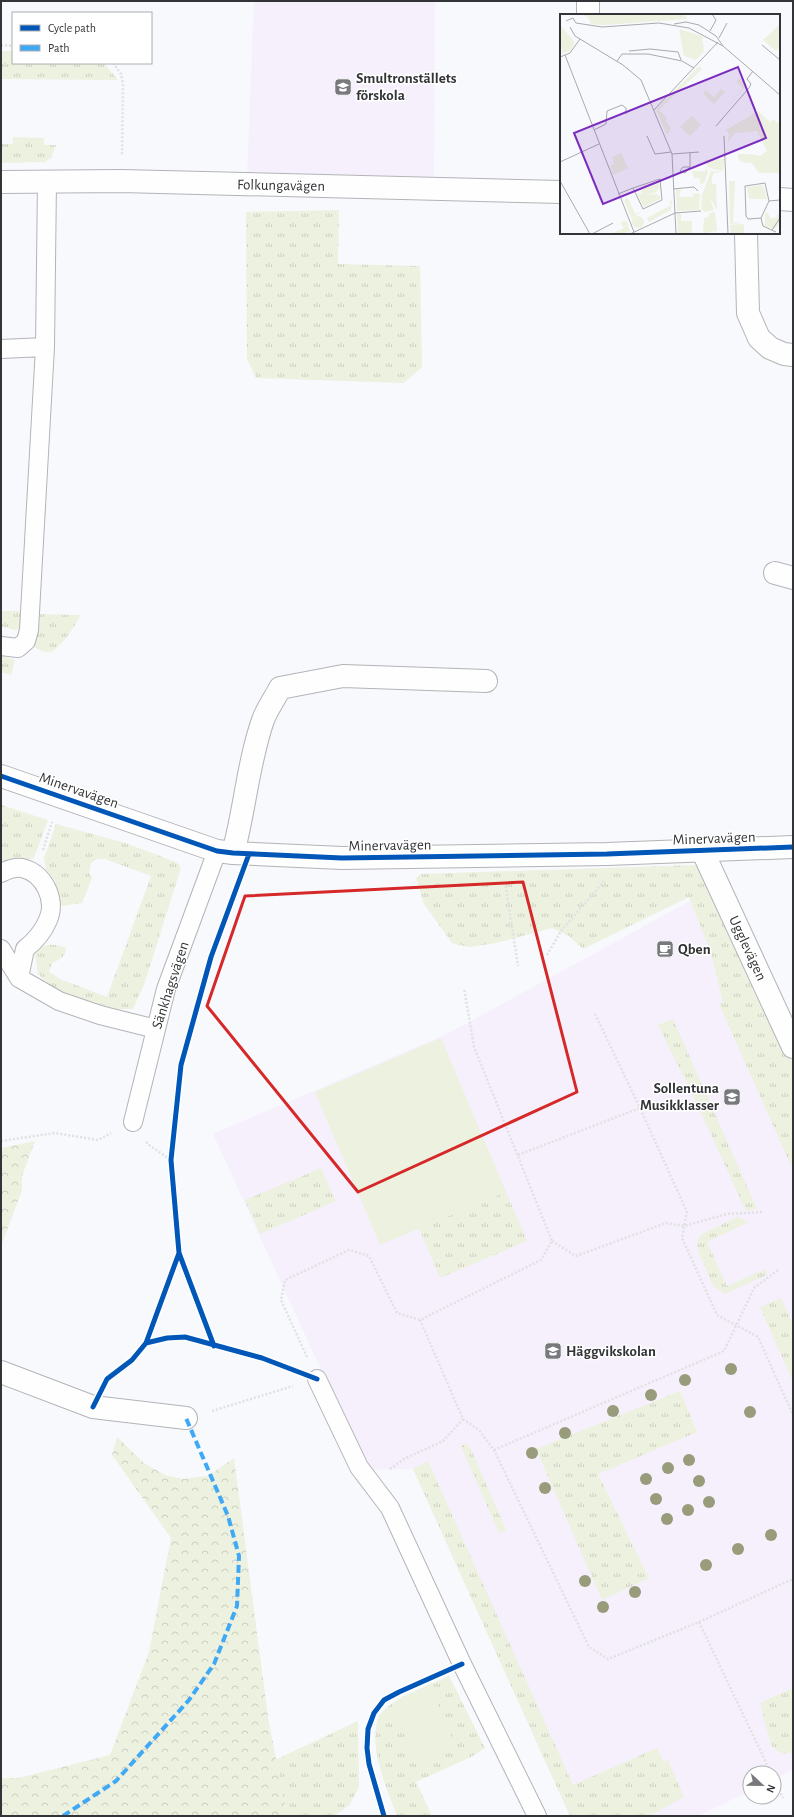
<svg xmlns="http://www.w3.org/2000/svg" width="794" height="1817" viewBox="0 0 794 1817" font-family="'Alegreya Sans',sans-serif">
<defs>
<pattern id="grass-tufts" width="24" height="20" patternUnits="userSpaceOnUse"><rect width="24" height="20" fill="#edf1df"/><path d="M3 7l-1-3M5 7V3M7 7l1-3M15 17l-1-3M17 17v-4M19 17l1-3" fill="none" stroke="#cccfc0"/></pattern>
<pattern id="forest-crowns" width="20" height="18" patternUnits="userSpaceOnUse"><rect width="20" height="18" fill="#edf1df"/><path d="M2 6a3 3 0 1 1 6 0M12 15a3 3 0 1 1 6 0" fill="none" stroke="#cccfc0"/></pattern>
</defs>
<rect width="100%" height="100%" fill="#f7f9fd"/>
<path fill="#f6f0fc" d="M254,1h181l-1,180 -187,-7z
M699,896l94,217v657l-19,9v-6h-24v18l-52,25h-128l-157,-347 -46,1 -154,-336 238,-102z"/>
<path fill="url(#grass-tufts)" d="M1,51h12v12h91l14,17 -117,-1z
M13,137l31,1v7h12l-5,13 -6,4 -44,1v-19h12z
M339,210l-1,54 82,2 2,101 -18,16 -148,-5 -9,-19 -1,-147z
M1,611h18l2,9 -2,9 -5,1 -13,-4z
M36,614l44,1c-3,9 -21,36 -31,37 -5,1 -11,-3 -15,-5z
M1,655l14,5 -4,15 -10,-3z
M1,805l47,15 -14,38c-4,3 -26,4 -33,5z
M56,824l69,19 51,19 4,3v6l-35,111 -12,27h-17l-59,-18 -19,-17 -3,-20 5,-8c9,-2 18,-2 26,2 -1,9 -5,11 -14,15l-3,9 11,7 47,18 44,-121 -46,-17h-8l-6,4 -2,10 3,5 -10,25 -21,3 -6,-25 -9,-12 -2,-11z
M696,865l16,8 81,191v106l-74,-166 4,-2 -12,-49 -22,-56 -106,52 -14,-13 -17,-8 -56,15 -27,4 -17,-4 -28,-39 -8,-26 5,-4z
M673,1019l84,190 -11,2 -50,-109 -38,-77z
M321,1168l15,33 -76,33 -15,-34z
M506,1192l21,49 -87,37 -21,-50z
M737,1217l12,5 -42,20 20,44 38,-17 2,6 -42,19 -12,-8 -15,-35 -1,-8 3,-8z
M781,1298l12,26v58l-33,-75z
M680,1391l17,41 -99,42 51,104 -47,22 -66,-151z
M466,1444l4,3 36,83 -7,3 -38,-87z
M428,1461l145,324 84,-37 7,14 4,-2 16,37 -34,19h-80l-157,-347z
M449,1676l36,72 -12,8 -57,26 16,34h-35c-9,-25 -37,-86 -11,-108 18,-15 43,-22 63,-32z
M793,1688v64l-9,2 -7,-3 -6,-6 -11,-42z
M358,1721l1,66 -10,19 -16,10h-46l-12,-56z"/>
<path fill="url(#forest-crowns)" d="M35,1141l-13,35v14l-21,56v-98z
M117,1437l27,26 21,12 18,4 25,-3 26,-18 34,259 19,99h-286v-38h17l92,-23 39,-103 22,-114 -59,-83z"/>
<path fill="#edf1df" d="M441,1038l65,154 -126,53 -65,-153z
M432,1689l23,57 -40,17 -22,-57z"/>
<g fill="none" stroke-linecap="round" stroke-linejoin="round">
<defs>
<path id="lane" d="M1,349l44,-2
M1,646l17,2 8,-7 3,-11 16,-283 2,-166
M1,873c6,-3 14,-6 21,-5 22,5 35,32 26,52 -5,12 -14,22 -23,29l-6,29
M1,949l18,29 40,23 41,14 56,14
M133,1122l33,-133 51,-138
M317,1379l42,88 31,41 72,156 75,152"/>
<path id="street" d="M588,1v14
M1,182l120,-1 440,11
M779,199l14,1
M746,233l2,80 11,25 11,10 14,6 9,1
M775,573l18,5
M1,776l216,75 16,2 109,5 265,-4 186,-7
M702,850l91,197
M233,853c12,-44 15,-90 30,-133 4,-11 12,-22 17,-32l63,-12 143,5
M1,1372l92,35 93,11"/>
</defs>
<use href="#lane" stroke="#b3b4b7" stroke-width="20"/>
<use href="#street" stroke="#b3b4b7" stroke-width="24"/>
<path stroke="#e0e1e3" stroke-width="2.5" stroke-dasharray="2 2" stroke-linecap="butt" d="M1,45l12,1
M113,63l8,11 2,10 -1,71
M43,850l9,-28
M505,882l13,84
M547,955l14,-24 43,-50
M595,1014l45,94
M1,1141l54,-8 43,7 13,-7
M146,1142l3,3 22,15
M518,1155l122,-47 47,104 -5,26 35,77 41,22 35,78
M552,1241l24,15 90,-33 18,3 43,-12 35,-2
M307,1357l-26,-57 4,-20 64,-30 20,6 28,57 23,7 121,-60 11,-19 -78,-194 -10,-59
M212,1411l81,-25
M463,1419l16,11 15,20 95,197 19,12 91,-37 72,151
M494,1450l230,-99 30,-63 24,-18
M390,1469l14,-10 39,-18 20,-22 -43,-99
M699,1622l94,-43
M774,1779l9,19
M379,1816l4,-2"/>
<use href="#lane" stroke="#fefeff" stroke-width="18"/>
<use href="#street" stroke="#fefeff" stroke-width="22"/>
<path stroke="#3fa9f5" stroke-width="4" stroke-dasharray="8 4" stroke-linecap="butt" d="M63,1816l53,-35 73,-81 25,-36 23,-58 2,-50 -11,-40 -42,-98"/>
<defs>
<path id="cycleway" d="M1,776l216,75 16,2 109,5 265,-4 186,-7
M179,1253l35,93
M146,1343l21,-5 18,-1 77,21 55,21
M93,1407l14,-28 25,-19 14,-17 33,-90 -8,-93 10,-95 30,-108 38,-103
M384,1816l-15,-52 -2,-16 1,-19 6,-16 10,-13 15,-8 63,-28"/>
</defs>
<use href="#cycleway" stroke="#fff" stroke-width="8"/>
<use href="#cycleway" stroke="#0057b8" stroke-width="5"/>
</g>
<g fill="#989c7a">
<circle cx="731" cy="1369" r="6"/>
<circle cx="685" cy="1380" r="6"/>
<circle cx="651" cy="1395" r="6"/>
<circle cx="613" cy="1411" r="6"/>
<circle cx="750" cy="1412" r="6"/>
<circle cx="565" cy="1433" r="6"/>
<circle cx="532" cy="1453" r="6"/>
<circle cx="689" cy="1460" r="6"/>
<circle cx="668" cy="1468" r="6"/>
<circle cx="646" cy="1479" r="6"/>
<circle cx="699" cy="1481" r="6"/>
<circle cx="545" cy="1488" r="6"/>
<circle cx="656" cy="1499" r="6"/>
<circle cx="709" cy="1502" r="6"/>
<circle cx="688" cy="1510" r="6"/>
<circle cx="667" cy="1519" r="6"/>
<circle cx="771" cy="1535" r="6"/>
<circle cx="738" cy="1549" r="6"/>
<circle cx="706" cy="1565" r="6"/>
<circle cx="585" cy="1581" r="6"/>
<circle cx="635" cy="1592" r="6"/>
<circle cx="603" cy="1607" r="6"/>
</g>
<path fill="none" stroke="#d62828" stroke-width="3" stroke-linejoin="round" d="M523,882l54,210 -219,100 -151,-186 38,-110z"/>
<defs>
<symbol id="school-square" viewBox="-11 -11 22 22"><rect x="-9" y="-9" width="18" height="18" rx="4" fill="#78797c" stroke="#fff"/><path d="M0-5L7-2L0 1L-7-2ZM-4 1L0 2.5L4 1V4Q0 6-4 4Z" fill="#fff"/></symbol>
<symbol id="cafe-square" viewBox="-11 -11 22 22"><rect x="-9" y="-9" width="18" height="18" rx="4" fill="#78797c" stroke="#fff"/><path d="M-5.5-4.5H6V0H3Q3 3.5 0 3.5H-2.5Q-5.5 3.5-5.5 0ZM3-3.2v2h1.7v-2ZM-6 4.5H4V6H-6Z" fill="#fff"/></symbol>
</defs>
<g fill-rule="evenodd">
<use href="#school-square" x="333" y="77" width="20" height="20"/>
<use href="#cafe-square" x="655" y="939" width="20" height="20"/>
<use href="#school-square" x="722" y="1087" width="20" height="20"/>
<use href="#school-square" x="543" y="1341" width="20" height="20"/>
</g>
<g text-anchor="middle" stroke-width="3" stroke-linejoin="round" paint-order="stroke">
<g font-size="15" font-weight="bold" fill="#333437" stroke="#fff" text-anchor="start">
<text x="356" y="83">Smultronställets<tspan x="356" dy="17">förskola</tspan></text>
<text x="678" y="954">Qben</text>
<text x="719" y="1093" text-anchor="end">Sollentuna<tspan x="719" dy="17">Musikklasser</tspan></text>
<text x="566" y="1356">Häggvikskolan</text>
</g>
<g font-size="15" fill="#333437" stroke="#fff">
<text transform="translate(281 185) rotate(1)" y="5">Folkungavägen</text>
<text transform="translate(79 790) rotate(19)" y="5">Minervavägen</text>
<text transform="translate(714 838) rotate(-2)" y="5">Minervavägen</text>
<text transform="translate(390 845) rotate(-1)" y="5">Minervavägen</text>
<text transform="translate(748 948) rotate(65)" y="5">Ugglevägen</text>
<text transform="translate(170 985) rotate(-72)" y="5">Sänkhagsvägen</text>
</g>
</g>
<g transform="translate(560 14)">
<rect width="220" height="220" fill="#f7f9fd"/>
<path d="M220,10v22l-4,5 -13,-11zM0,11l15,17 -4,8 -9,4zM139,52l3,3 -43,41 8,8 -1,3 5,7 -4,7 -11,-25zM180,64l6,8 -26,28 23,-26 -7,-6zM161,75l4,3 -11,12 -11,-11 3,-3 8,7zM61,139l7,15 -15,7 -3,-9 4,-2 -2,-7zM146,153l2,5 -4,11 -9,2 5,-1v-6h-6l-2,-7h13zM151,157l11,1 -8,1 -2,4v7h4l1,26 -8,-14 5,14 -9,2 -4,-3 1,-14zM98,166l2,8 -4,4 -9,3 9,-1 4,2v3l-16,8 -7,-13 5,-1 -1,-3 17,-7zM169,167h6l-2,41 9,1 -12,1zM203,171l4,14h-18l-2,-12zM116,175l5,1 -2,7h14v-4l7,1 -1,16 -22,1zM68,184l7,16 5,-2 -8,7 -8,-19zM112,186l-1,10 -22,12 -2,-4 24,-13 -2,-3zM220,195v13l-5,7 -10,-3v-12l2,-2 4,7 6,-2zM155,198l2,19 -14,2 1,-15 4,-1 1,-4zM117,199l4,1v7h11v13h-14zM72 208a6 6 0 1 1 12 0a6 6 0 1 1-12 0ZM67,207l3,11 -19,2 13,-6 -4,-6zM184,210v10h-13l-1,-9z" fill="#edf1df"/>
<path d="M20,0h105l2,5 -84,6 -12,-1 -3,-7zM119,15l23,7 2,15 -8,9 -12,-4zM198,97l12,11 3,-3 7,6v48h-21l-7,-10 -11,-1 -3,-4v-4h13l9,2 7,-5 -10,-20 -22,2 -7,9 1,-8 -3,-4zM164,145l-1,12 -14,-3 -5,-8z" fill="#edf1df"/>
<path d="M132,102l9,9 -11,11 -10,-9z" fill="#edf1df"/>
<path fill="none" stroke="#a9aaae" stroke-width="1" d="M6,7l7,-3 3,5M16,9l26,4 57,-4 30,5 34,18 57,49M114,10l12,-2 13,3 17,11 7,10M10,13l5,9 48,29 18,15 31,74 4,80M150,17l6,-11 -4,-6M159,24l8,-15M202,31l18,15M69,37l21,-2 28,3 3,8M5,41l69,177M0,43l10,-4 10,-14M57,47l5,-7h26l34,7 12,7M94,96l64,-68M156,112l33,-38 2,-4 -4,-5 6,-8M34,116l12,-6 1,-13 15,-6 4,3v6M87,122l8,18 16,-2M164,122l4,98M130,139v14l-5,6 -5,-2 3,-4h7M112,140l27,-2M0,148l39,-18M0,167l30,53M113,175l21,-2 4,4M58,180l15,-6 27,-9 2,21 -19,9 -10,-21M201,204l-13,1 -2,-3 -1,-30 20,-3 4,18M212,216l8,-12M216,218l-13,-6 -2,-8 8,-17 11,-1M32,220l21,-11M70,220l45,-21 26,-2"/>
<path fill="#7b2cbf" fill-opacity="0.15" stroke="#7b2cbf" stroke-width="2" d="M178,53l28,71 -163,66 -29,-71z"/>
<rect width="220" height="220" fill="none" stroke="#333437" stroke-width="2"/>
</g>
<rect width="794" height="1817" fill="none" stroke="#333437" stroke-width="4"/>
<rect x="12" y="12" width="140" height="52" fill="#ffffff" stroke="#adaeaf"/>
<rect x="20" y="25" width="20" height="6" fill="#0057b8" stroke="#adaeaf"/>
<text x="48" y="32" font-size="12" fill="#333437">Cycle path</text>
<rect x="20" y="45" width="20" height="6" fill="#3fa9f5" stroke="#adaeaf"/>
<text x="48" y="52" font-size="12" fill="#333437">Path</text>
<g transform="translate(762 1785) rotate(112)"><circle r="19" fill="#ffffff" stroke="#adaeaf"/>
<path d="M0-3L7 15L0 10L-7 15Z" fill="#78797c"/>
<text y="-6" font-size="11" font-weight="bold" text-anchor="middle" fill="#333437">N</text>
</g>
</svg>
